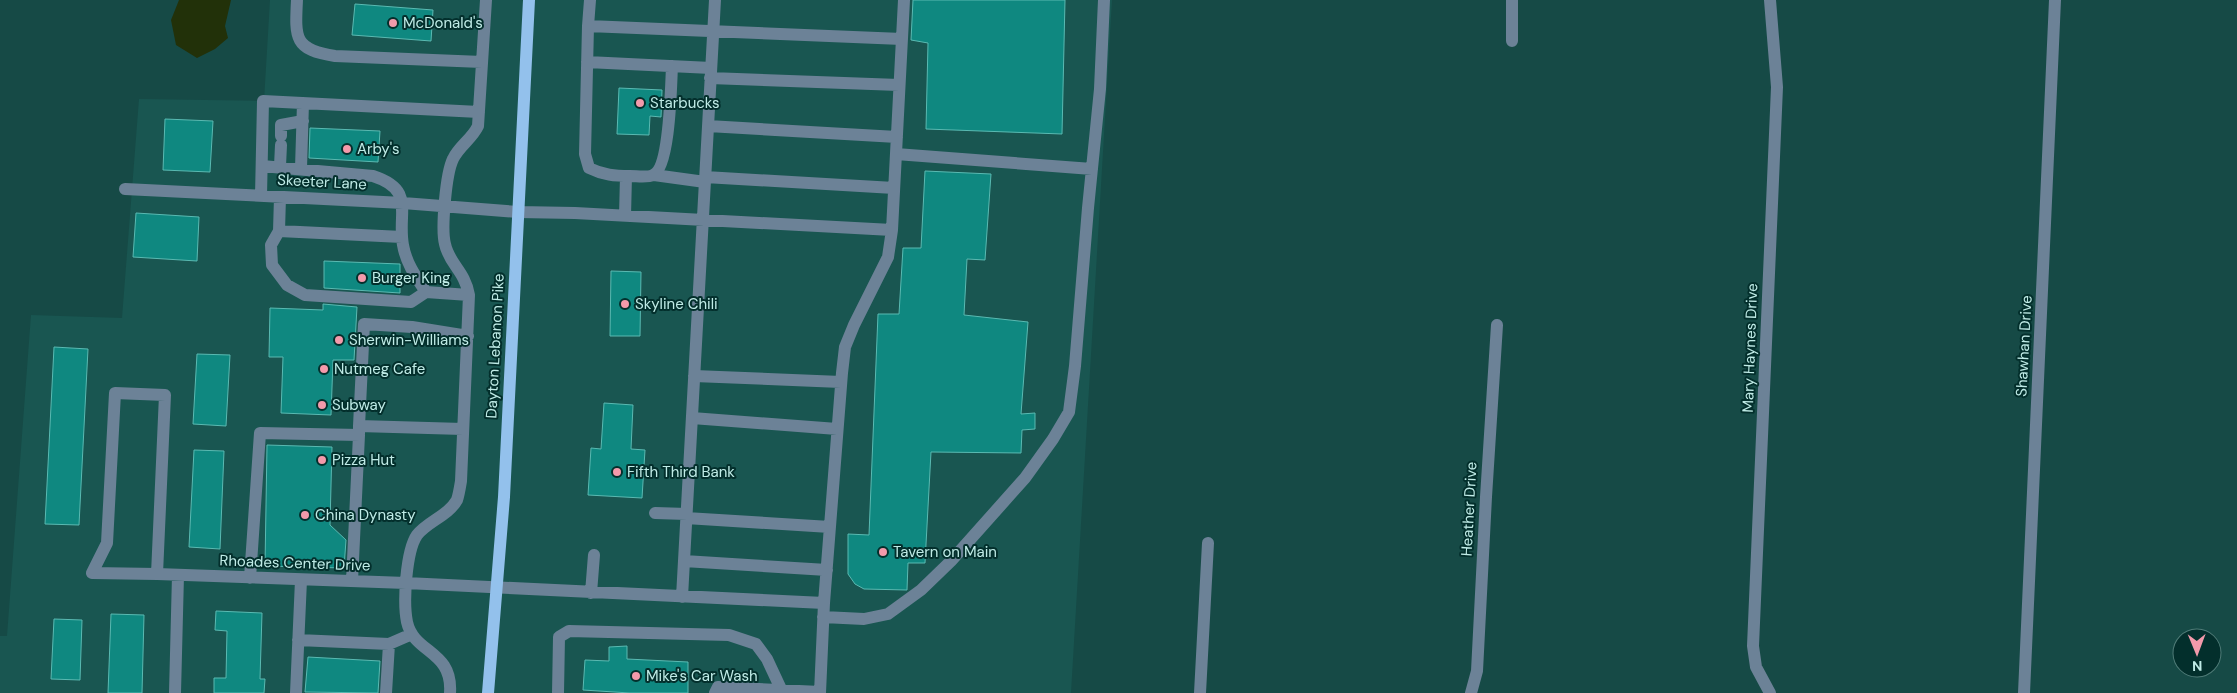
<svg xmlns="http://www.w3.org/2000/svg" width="2237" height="693" viewBox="0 0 2237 693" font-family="'DM Sans',sans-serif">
<rect width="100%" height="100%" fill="#164a46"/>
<path fill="#195651" d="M270,0h842l-41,693h-1071v-57h7l24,-321 91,3 17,-219 125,2z"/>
<path fill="#223109" d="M179,0h52l-6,26 3,12 -13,11 -18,9 -21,-13 -5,-25z"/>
<path fill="#0f8880" stroke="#5abab2" d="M913,0h152l-3,134 -136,-5 2,-86 -17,-3z
M355,4l78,6 -2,31 -79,-6z
M619,88l43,2 -1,27 -11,-1 -1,19 -32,-1z
M165,119l48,2 -3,51 -47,-2z
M310,128l70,3 -2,31 -69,-4z
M925,171l66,3 -6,86 -18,-1 -3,56 64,7 -7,92 14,-1v16l-13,1 -1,23 -90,-1 -6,111h-17l-1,27 -43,-1 -9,-5 -7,-10v-40l21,1 9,-221h21l4,-66h18z
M136,213l63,4 -2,44 -64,-4z
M324,261l76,3v29l-76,-5z
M611,271l30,1 -1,64h-30z
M323,304l34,3 -3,53h-21l-2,55 -50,-2 2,-56h-14l1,-49 53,2z
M54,347l34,2 -9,176 -34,-1z
M197,354l33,1 -4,71 -33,-2z
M604,403l29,2 -2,44 14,1 -3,48 -54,-3 3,-47 10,1z
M267,445l65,2 -2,78 16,15 -2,28 -79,-2z
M194,450l30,1 -4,98 -31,-2z
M216,611l46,2 -2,66h5l-1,14h-50v-15h12l1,-47 -12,-1z
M111,614l33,1 -2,78h-34z
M54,619l28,1 -2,60 -29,-1z
M627,646v13l61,3v31h-58l-47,-3 2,-30 24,1v-14z
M308,657l72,4 -2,32 -73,-1z"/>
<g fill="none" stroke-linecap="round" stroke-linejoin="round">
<path stroke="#6c8297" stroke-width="12" d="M297,0c-2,38 -3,50 38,56l147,6
M590,0l-2,26 314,13
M1512,0v41
M1770,0l7,87 -24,559 3,21 14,26
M588,26l-3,128 4,14c14,7 26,8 41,8 7,0 17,2 23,-1 17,-7 18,-91 19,-109
M587,62l124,6
M710,78l189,7
M708,126l189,11
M281,136v-11l22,-4
M896,154l196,15
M262,166l111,10c43,14 24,36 30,69 3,18 13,32 23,47
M280,166l1,-21
M301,168l2,-65
M654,175l51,7
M705,177l189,11
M125,189l278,14 115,9 57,1 317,17
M261,196l2,-95 216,11
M280,197l-1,34 123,6
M625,216l1,-40
M279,231l-8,14 1,20 15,20 18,10 106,7 15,-10 43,3
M694,376l147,6
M692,418l145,11
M359,426l5,-102 48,3 56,9
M359,434v-8l104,3
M655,513l32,1
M686,518l144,9
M684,561l143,9
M157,574l8,-179 -50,-2 -8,150 -15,30 65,1 249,9 418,20
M250,578l10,-145 99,2 -7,146
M591,593l3,-38
M682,597l33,-597
M823,617l41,2 24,-5 33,-24 30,-29 74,-83 28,-39 16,-27 6,-46 13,-158 12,-119 4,-89
M298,640l91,4 23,-10
M175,693l3,-118
M296,693l5,-113
M386,693l3,-49
M450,693c3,-43 -36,-39 -43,-71 -4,-20 -1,-71 10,-87 11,-14 31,-19 40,-35 2,-6 3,-13 4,-19l8,-186c-4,-24 -20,-31 -24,-51 -4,-15 1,-71 8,-85 6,-13 19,-20 25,-33l8,-126
M558,693l1,-56 10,-6 160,4 27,9 11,15 14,30
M715,693l3,-6 102,5
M820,693l4,-90 18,-230 3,-26 9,-22 34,-68 4,-27 12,-230
M1200,693l8,-150
M1471,693l6,-22 9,-174 11,-172
M2024,693l31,-693"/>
<path stroke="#93c1ec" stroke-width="12" d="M488,693l16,-196 25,-497"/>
</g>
<g fill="#f39aab" stroke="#032f2c" stroke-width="2">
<circle cx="393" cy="23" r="5"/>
<circle cx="640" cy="103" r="5"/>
<circle cx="347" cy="149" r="5"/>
<circle cx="362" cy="278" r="5"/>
<circle cx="625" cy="304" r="5"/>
<circle cx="339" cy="340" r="5"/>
<circle cx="324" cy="369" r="5"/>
<circle cx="322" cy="405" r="5"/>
<circle cx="322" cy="460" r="5"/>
<circle cx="617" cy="472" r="5"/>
<circle cx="305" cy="515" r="5"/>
<circle cx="883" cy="552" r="5"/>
<circle cx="636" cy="676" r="5"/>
</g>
<g text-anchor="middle" stroke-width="4" stroke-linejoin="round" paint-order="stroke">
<g font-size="15" fill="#c0ece7" stroke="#032f2c" text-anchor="start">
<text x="403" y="28">McDonald's</text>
<text x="650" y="108">Starbucks</text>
<text x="357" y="154">Arby's</text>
<text x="372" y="283">Burger King</text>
<text x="635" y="309">Skyline Chili</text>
<text x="349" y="345">Sherwin-Williams</text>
<text x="334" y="374">Nutmeg Cafe</text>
<text x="332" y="410">Subway</text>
<text x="332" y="465">Pizza Hut</text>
<text x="627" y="477">Fifth Third Bank</text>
<text x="315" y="520">China Dynasty</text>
<text x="893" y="557">Tavern on Main</text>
<text x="646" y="681">Mike's Car Wash</text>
</g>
<g font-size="15" fill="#c0ece7" stroke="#032f2c">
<text transform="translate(322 182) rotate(3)" y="5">Skeeter Lane</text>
<text transform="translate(495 346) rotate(-87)" y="5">Dayton Lebanon Pike</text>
<text transform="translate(2024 346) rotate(-87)" y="5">Shawhan Drive</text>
<text transform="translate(1750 348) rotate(-88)" y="5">Mary Haynes Drive</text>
<text transform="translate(1469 509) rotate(-87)" y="5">Heather Drive</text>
<text transform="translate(295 563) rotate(2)" y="5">Rhoades Center Drive</text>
</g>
</g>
<g transform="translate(2197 653) rotate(179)"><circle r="24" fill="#032f2c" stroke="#4f7b77"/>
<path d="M0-4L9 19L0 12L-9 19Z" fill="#f39aab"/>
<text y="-8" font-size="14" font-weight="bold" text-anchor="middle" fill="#c0ece7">N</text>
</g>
</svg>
